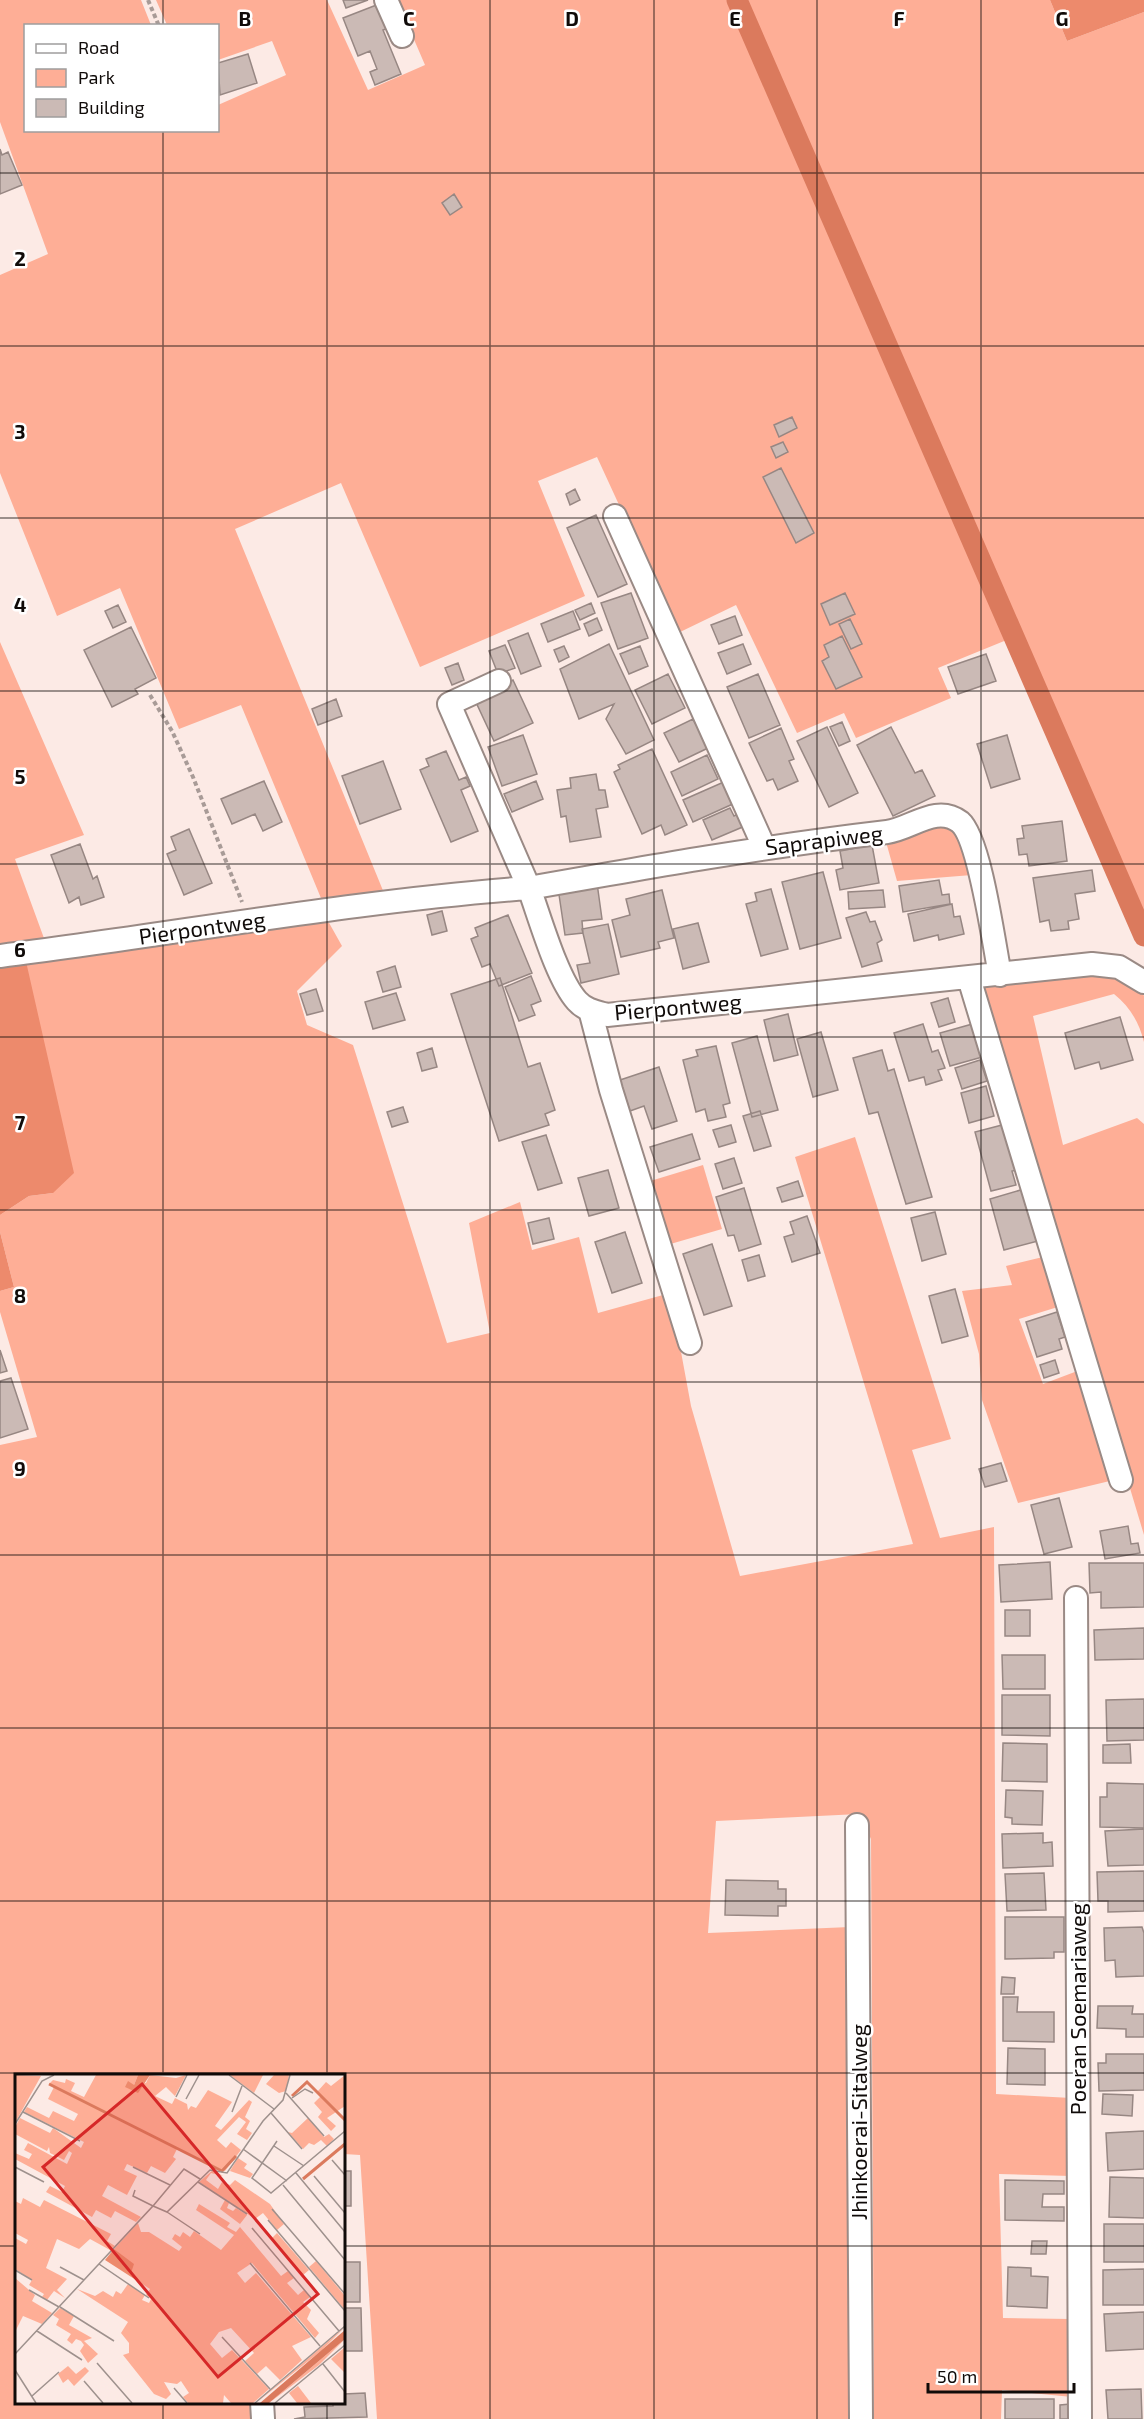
<svg xmlns="http://www.w3.org/2000/svg" width="1144" height="2419" viewBox="0 0 1144 2419" font-family="'Exo 2',sans-serif">
<rect width="100%" height="100%" fill="#fceae5"/>
<path fill="#feae96" d="M0,0h141l10,25 -125,1v104h192v-25l68,-30 -14,-34 -54,19v-34l-51,-1 -11,-25h171l41,90 57,-25 -28,-65h653l17,41 77,-29v924l-130,-299 -76,31 13,30 -95,40 -12,-25 -47,20 -61,-128 -58,28 -81,-176 -59,24 47,115 -165,71 -79,-184 -106,46 149,364 -61,10 -82,-198 -62,24 -59,-141 -63,28 -57,-143v-198l48,-21 -48,-132z
M0,642l84,193 -69,24 30,82 -45,5z
M942,822l15,8 15,45 -75,6 -11,-39z
M328,921l14,25 -45,45 10,34 46,20 94,298 43,-10 -21,-110 51,-21 12,48 47,-13 19,76 65,-18 16,46 12,65 49,170 173,-32 -118,-387 60,-20 96,302 -39,11 28,88 54,-11 2,567 75,4v78l-72,-2 4,144 68,1 1,78 -70,-7 -1,29h-127l-3,-580 -12,-25 -143,7 -8,112 142,-6 2,492h-475l-17,-264 -16,-1v-78h-328v326l235,1v16h-251v-974l37,-8 -37,-125v-21l14,-4 -14,-55v-17l29,-19 24,-3 -28,-236z
M1094,969l47,20 3,7v46c-5,-20 -14,-35 -30,-48l-81,22 30,129 74,-27 7,6v411l-165,-550z
M703,1165l19,64 -55,16 -20,-63z
M1047,1256l14,50 -42,13 24,65 37,-14 34,110 -96,23 -36,-103 -3,-46 -17,-63 50,-6 -6,-19z"/>
<path fill="#ed8a6c" d="M1050,0h94v12l-77,29z
M25,957l49,216 -21,20 -24,3 -29,19v-253z
M0,1232l14,55 -14,4z"/>
<g fill="none" stroke-linecap="round" stroke-linejoin="round">
<path stroke="#db7a5d" stroke-width="21" d="M737,0l407,936"/>
</g>
<path fill="#cbbab5" stroke="#978783" stroke-width="1.5" d="M343,0h25l-22,8z
M379,4l10,24 -6,2 18,44 -26,11 -5,-13 7,-3 -7,-18 -12,5 -15,-38z
M248,54l9,29 -37,12 -2,-32z
M0,149l2,6 6,-3 14,33 -22,9z
M454,194l8,13 -12,8 -8,-12z
M792,417l5,11 -18,9 -5,-12z
M783,442l5,10 -12,6 -5,-11z
M781,468l33,65 -18,10 -33,-66z
M575,489l5,11 -10,5 -4,-11z
M596,515l31,69 -29,13 -31,-69z
M631,593l17,45 -30,11 -17,-46z
M845,593l10,21 -25,11 -9,-21z
M591,603l4,10 -15,7 -5,-10z
M118,605l8,17 -13,6 -8,-17z
M573,611l7,18 -32,13 -7,-18z
M735,616l7,19 -23,9 -8,-19z
M597,618l5,12 -13,6 -5,-12z
M850,619l12,25 -11,5 -12,-25z
M131,627l25,51 -21,11 3,5 -26,13 -28,-57z
M528,633l13,33 -20,8 -13,-33z
M842,636l20,41 -26,12 -14,-28 7,-4 -5,-12z
M609,644l45,96 -28,14 -20,-35 8,-15 -35,15 -19,-50z
M743,644l8,20 -24,10 -9,-21z
M505,645l10,23 -17,6 -9,-23z
M564,646l5,11 -10,5 -5,-12z
M640,646l8,20 -19,8 -9,-20z
M986,654l10,27 -38,13 -10,-27z
M458,663l6,17 -12,5 -7,-17z
M668,674l17,34 -33,16 -17,-34z
M758,674l22,51 -31,13 -22,-51z
M513,680l20,43 -39,18 -20,-43z
M336,699l6,17 -24,9 -6,-16z
M693,719l2,4 3,-2 10,27 -29,14 -15,-29z
M842,722l8,19 -11,5 -9,-19z
M827,727l31,66 -29,14 -32,-66z
M891,727l24,46 7,-3 13,26 -42,20 -36,-71z
M781,728l13,31 -5,2 9,20 -20,9 -5,-11 -6,2 -18,-38z
M523,735l14,39 -35,12 -14,-39z
M1007,735l13,44 -29,9 -14,-44z
M652,749l35,76 -22,10 -4,-10 -19,9 -28,-62 6,-3 -2,-4z
M446,751l13,29 7,-3 4,9 -9,4 17,41 -27,11 -31,-72 9,-4 -3,-7z
M707,755l11,24 -36,17 -11,-24z
M383,761l18,48 -41,15 -18,-48z
M596,774l3,16h6l3,17 -12,2 5,28 -31,5 -4,-26 -5,1 -4,-27 14,-2 -1,-10z
M264,781l18,41 -19,9 -8,-17 -23,10 -11,-25z
M536,781l7,18 -31,13 -8,-18z
M726,781l9,22 -42,19 -10,-22z
M730,808l4,8 6,-3 5,13 -33,14 -9,-20z
M1062,821l5,40 -38,5 -2,-12 -8,1 -2,-16 7,-1 -2,-12z
M189,829l23,54 -28,12 -17,-41 9,-4 -5,-13z
M80,844l13,35 4,-3 7,21 -23,8 -2,-8 -10,6 -18,-48z
M872,845l7,38 -39,7 -4,-20 7,-2 -3,-17z
M1092,870l3,21 -20,3 4,25 -11,2 1,8 -18,2 -2,-11 -9,2 -7,-44z
M823,872l18,66 -41,11 -18,-67z
M939,880l3,15 7,-1 1,10 -47,8 -4,-26z
M597,883l5,36 -20,2 1,12 -18,2 -7,-47z
M771,889l17,60 -27,7 -15,-52 11,-3 -2,-8z
M662,890l12,48 -16,4 2,6 -39,9 -9,-37 18,-5 -4,-16z
M883,890l2,17 -36,2 -1,-17z
M952,904l2,13 6,-1 4,18 -25,6 -1,-5 -24,6 -6,-27z
M442,911l5,20 -15,4 -5,-20z
M866,912l4,10 5,-1 7,19 -5,3 5,18 -20,6 -16,-49z
M508,915l24,58 -33,13 -9,-22 -8,3 -11,-28 7,-3 -3,-8z
M698,923l11,39 -26,7 -10,-40z
M608,924l11,50 -38,9 -4,-18 13,-2 -8,-34z
M395,966l6,21 -18,5 -6,-20z
M531,976l10,25 -10,4 4,10 -16,6 -14,-34z
M500,978l28,89 12,-4 15,47 -10,4 4,11 -50,16 -48,-147z
M316,989l7,22 -16,4 -7,-21z
M396,993l9,27 -32,9 -8,-27z
M948,998l7,24 -16,5 -8,-24z
M788,1014l10,41 -24,6 -10,-41z
M1120,1017l13,43 -32,9 -2,-7 -24,7 -10,-36z
M976,1023l10,33 -36,10 -10,-33z
M923,1024l9,28 6,-2 7,18 -7,2 4,10 -16,5 -2,-8 -15,4 -15,-48z
M821,1032l17,58 -25,7 -16,-58z
M757,1036l21,74 -26,7 -20,-74z
M716,1046l14,57 -7,2 3,12 -18,4 -3,-12 -9,3 -13,-52 15,-4 -2,-6z
M432,1048l5,19 -15,4 -5,-18z
M882,1050l6,21 6,-2 38,128 -26,7 -28,-92 -9,2 -16,-56z
M980,1060l7,21 -25,8 -7,-21z
M659,1067l18,54 -25,8 -8,-23 -14,5 -10,-31z
M986,1086l8,30 -25,7 -8,-30z
M403,1107l5,15 -16,5 -5,-15z
M760,1111l11,35 -17,5 -11,-35z
M1006,1124l12,46 -6,1 4,14 -25,6 -16,-59z
M731,1125l5,17 -17,5 -6,-17z
M692,1134l8,25 -41,13 -9,-25z
M546,1135l16,48 -24,7 -16,-48z
M734,1158l8,25 -19,6 -8,-25z
M608,1170l11,38 -30,8 -11,-38z
M798,1181l5,15 -21,6 -5,-14z
M744,1188l17,56 -22,7 -5,-16 -6,1 -12,-39z
M1024,1189l14,52 -34,9 -14,-51z
M935,1212l11,42 -24,7 -11,-43z
M807,1216l13,37 -28,9 -8,-25 10,-3 -4,-12z
M549,1218l5,21 -21,5 -5,-21z
M625,1232l17,51 -30,10 -17,-51z
M712,1244l20,62 -28,9 -21,-61z
M759,1255l6,21 -17,5 -6,-21z
M955,1289l13,47 -26,7 -13,-47z
M1057,1312l8,25 -6,2 3,10 -25,8 -11,-35z
M0,1350l7,21 -7,2z
M1055,1360l4,13 -15,5 -4,-13z
M11,1378l17,51 -28,9v-57z
M1001,1463l6,18 -22,6 -6,-18z
M1059,1498l13,49 -28,7 -13,-49z
M1128,1526l3,18 7,-1 2,10 -35,6 -5,-28z
M1050,1562l2,37 -51,3 -2,-37z
M1089,1563h55v44l-43,1v-16l-11,1z
M1005,1610h25v26h-25z
M1144,1628v31l-49,1 -1,-30z
M1002,1655h43v34h-42z
M1002,1695h48v41l-48,-1z
M1144,1699v41l-37,1 -1,-41z
M1003,1743l44,1v38l-45,-1z
M1130,1744l1,19h-28v-18z
M1107,1783l37,1v44l-44,-1v-30h7z
M1006,1790l37,1 -1,34 -30,-1v-6l-7,-1z
M1144,1829v36l-36,1 -3,-35z
M1043,1833v10l9,-1 1,24 -50,2 -1,-34z
M1144,1871v40l-36,1v-11h-10l-1,-29z
M1044,1873l2,37 -39,1 -2,-37z
M726,1880l52,1v8h8v17h-8v10l-53,-1z
M1005,1917h59v35h-10v6l-49,1z
M1142,1927l2,6v43l-28,1 -1,-17 -10,1 -1,-33z
M1002,1977l13,1 -1,16h-13z
M1003,1997h15l-1,15h37v30l-51,-1z
M1098,2006h35l-1,8h12v23h-18v-8l-29,-1z
M1008,2048l37,1v36l-38,-1z
M1106,2054h38v36l-45,1 -1,-28h8z
M1103,2094l30,1 -1,21 -30,-2z
M1144,2131v38l-36,2 -2,-38z
M344,2171h7v35h-7z
M1110,2177l34,1v40l-35,-1z
M1005,2180l59,1v13h-21l-1,13h22v14l-59,-1z
M1104,2224h40v38h-40z
M1032,2241h15l-1,13h-15z
M344,2262h16v40h-16z
M1008,2267l23,1v8l17,1 -1,31 -40,-2z
M1144,2269v36h-41v-35z
M344,2308h17l1,43h-18z
M1144,2312v37l-38,2 -2,-37z
M1141,2389l1,30h-34l-2,-29z
M365,2393l2,24 -73,2 11,-2 -1,-10 29,-1v-4h11v-8z
M1005,2399h49v20h-49z
M1070,2404l1,15h-11v-14z"/>
<g fill="none" stroke-linecap="round" stroke-linejoin="round">
<defs>
<path id="minor" d="M386,0l16,36
M615,516l149,331
M499,681l-50,23 80,184c119,-21 238,-42 358,-56 24,-3 49,-28 73,-10 20,17 34,123 40,153
M0,956c176,-22 352,-55 529,-68 11,30 28,91 48,113 8,9 19,11 30,14l485,-51 27,3 25,15
M969,978l152,502
M590,1010l21,80 79,253
M1076,1598l4,821
M857,1825l4,594
M262,2402l1,17"/>
</defs>
<use href="#minor" stroke="#9a8a85" stroke-width="26"/>
<path stroke="#a89b97" stroke-width="4" stroke-dasharray="4.5 3" stroke-linecap="butt" d="M148,0l11,26
M150,695l22,36 21,46 49,125"/>
<use href="#minor" stroke="#fff" stroke-width="22"/>
</g>
<path fill="none" stroke="#100b09" stroke-width="1.5" stroke-opacity="0.55" d="M163,0v26M327,0v2076M490,0v2419M654,0v2419M817,0v2419M981,0v2419M163,130v1946M0,173h1144M0,346h1144M0,518h1144M0,691h1144M0,864h1144M0,1037h1144M0,1210h1144M0,1382h1144M0,1555h1144M0,1728h1144M0,1901h1144M0,2073h1144M0,2246h16M344,2246h800M163,2402v17M327,2402v17"/>
<g text-anchor="middle" stroke-width="5" stroke-linejoin="round" paint-order="stroke">
<g font-size="22" fill="#100b09" stroke="#fff">
<text transform="translate(824 840) rotate(-7)" y="8">Saprapiweg</text>
<text transform="translate(202 928) rotate(-8)" y="8">Pierpontweg</text>
<text transform="translate(678 1007) rotate(-5)" y="8">Pierpontweg</text>
<text transform="translate(1078 2009) rotate(-90)" y="8">Poeran Soemariaweg</text>
<text transform="translate(859 2122) rotate(-90)" y="8">Jhinkoerai-Sitalweg</text>
</g>
</g>
<g transform="translate(15 2074)">
<rect width="330" height="330" fill="#fceae5"/>
<path d="M0,1l26,1 -26,47zM81,1h42l-4,10 -9,2 21,-4 4,-8 26,3 10,-3 -11,21 -9,-9 -11,9 17,8 3,-6 12,6 1,6 3,-4 5,2 12,-18 24,12 -17,24 6,4 28,-30 3,2 -7,15 5,4 -4,8 6,4 -5,7 -10,-6 9,-12 -7,-5 -22,23 9,8 5,-6 10,8 -16,21 -48,-22 -4,8 3,2 -11,14 -14,-7 -4,7 -20,-9 -3,6 13,6 -10,19 -19,-10 -6,11 39,21 -5,5 -21,-11 -4,7 -15,-8 -4,7 -46,-25 4,-6 12,6 3,-6 -50,-27v-6l14,6 3,-5 -8,-4 4,-7 39,21 5,-11 -3,-2 -5,9 -14,-7 -1,-6 -2,4 -32,-17v-7l5,-9 30,15 3,-5 28,20 3,-6 -60,-30 3,-5 22,11 4,-7 21,10 4,-7 -30,-15 6,-12 -5,-3 4,-4 12,3 1,-4 9,4 -4,8 13,6zM215,1h33l-9,18zM259,1h15l-3,16 -7,2 -13,-9zM330,1v31l-18,12 9,8 -5,5 -13,-14 4,-5 -8,-9 7,-7 -4,-4 9,-10 5,4zM293,44l16,19 5,-3 5,5 -7,7 -6,-6 -7,5 -5,-2 -6,6 -15,-17 4,1zM223,84l9,6 -3,4 9,6 -3,4 -20,-7zM198,96l10,6 -12,-3 -5,7 12,9 4,-7 8,3 5,-5 35,24 14,20 -7,6 -14,-17 -8,6 -56,-37zM8,124l17,9 4,-7 67,34 -4,7 8,5 -5,4 -20,-11 -11,10 -22,-10 -11,29 21,11 -10,11 8,8 -11,-7 -7,9 -5,-3 2,-3 -15,-9 3,-5 -17,-11v-31l11,6 2,-4 -13,-7v-32l6,3zM210,126l4,3 -2,5 6,3 3,-3 11,7 -7,9 -20,-15zM184,130l31,19 -3,4 9,5 4,-5 41,49 7,-5 6,7 -7,5 11,12 6,-5 6,7 -7,5 8,8 -4,9 12,14 -4,5 -63,-75 -15,10 8,10 11,-10 55,64 -19,9 10,14 -22,20 -14,-14 -9,8 -12,-13 9,-8 -23,-25 -12,4 -9,12 12,14 10,-8 37,39 -16,14h-22l-7,-8 -1,8h-35l-5,-6 6,-4 -8,-12 -4,3 -13,-2 7,12 -5,5 -12,-5 -31,-39 6,-2v-10l-8,-10 7,-11 -51,-33 18,7 8,-5 10,6 3,-6 5,3 7,-10 17,11 -3,5 7,3 2,-4 -5,-4 4,-6 -14,-9 -22,-31 24,-26 3,9h8l30,19 3,-4 -10,-8 3,-5 5,3 3,-5 7,5 4,-6 27,19 13,-15 -38,-25zM262,159l32,37 -6,5 -31,-37zM301,187l29,35v14l-36,-43zM0,204l20,17 -3,6 20,12 -10,11 -19,-8 -8,16zM45,234l14,8 -5,9 23,13 -8,3 14,13 -10,9 -8,-12 4,-6 -3,-4 -5,-2 -4,5 -5,-4 4,-6 -15,-9 3,-6 -6,-4zM330,253l-23,23 -66,53zM330,265l-26,26 -50,38zM330,273v26l-14,-14zM53,292l8,8 9,-7 4,4 -15,15 -6,-7 -5,4 -5,-9zM283,312l13,17h-14l-8,-10z" fill="#feae96"/>
<path d="M123,1h12l-12,18 -13,-6 3,-6 6,4zM99,175l20,15 -3,9 5,7 -31,-20z" fill="#ed8a6c"/>
<path d="M330,256v9l-76,64h-9z" fill="#db7a5d"/>
<path fill="none" stroke="#db7a5d" stroke-width="3" d="M34,10l173,87 14,-15M277,22l15,-14 38,38M288,105l42,-35"/>
<path fill="none" stroke="#9e918d" stroke-width="1.5" d="M214,1l45,34M271,19l38,43M161,23l11,-22M277,24l13,-9 8,4M171,25l13,-24M8,38l57,29M217,38l10,-26M256,39l31,36M0,50l27,-43 12,-6M262,67l-25,37 19,15 74,-62M259,72l30,20M228,75l44,32M317,86l13,15M0,93l29,15M118,93l37,18M281,99l49,59M299,102l31,37M183,108l49,32M268,111l62,75M120,116l-2,6 20,10 31,-37 16,10M257,135l73,85M152,138l33,22M253,146l77,91M237,154l87,103M235,189l70,83M84,190l50,34M45,193l24,13M0,196l17,10M14,216l30,17M45,233l54,34M22,257l45,29M207,263l48,52M0,280l138,-148 14,6 43,-42 17,3 36,-52 20,-21 7,-25M82,289l35,40M308,290l22,28M0,296l21,33M69,307l19,22M159,314l13,15M17,322l27,-24M240,329l90,-77M260,329l70,-58"/>
<path fill="#d62828" fill-opacity="0.15" stroke="#d62828" stroke-width="3" d="M127,10l176,210 -100,83 -175,-210z"/>
<rect width="330" height="330" fill="none" stroke="#100b09" stroke-width="3"/>
</g>
<g font-size="20" text-anchor="middle" font-weight="bold" fill="#100b09" stroke="#fff" stroke-width="5" stroke-linejoin="round" paint-order="stroke">
<text x="245" y="26">B</text>
<text x="409" y="26">C</text>
<text x="572" y="26">D</text>
<text x="735" y="26">E</text>
<text x="899" y="26">F</text>
<text x="1062" y="26">G</text>
<text x="20" y="266">2</text>
<text x="20" y="439">3</text>
<text x="20" y="612">4</text>
<text x="20" y="784">5</text>
<text x="20" y="957">6</text>
<text x="20" y="1130">7</text>
<text x="20" y="1303">8</text>
<text x="20" y="1476">9</text>
</g>
<rect x="24" y="24" width="195" height="108" fill="#ffffff" stroke="#9f9d9d" stroke-width="1.5"/>
<rect x="36" y="44" width="30" height="9" fill="#ffffff" stroke="#9f9d9d" stroke-width="1.5"/>
<text x="78" y="54" font-size="18" fill="#100b09">Road</text>
<rect x="36" y="69" width="30" height="18" fill="#feae96" stroke="#9f9d9d" stroke-width="1.5"/>
<text x="78" y="84" font-size="18" fill="#100b09">Park</text>
<rect x="36" y="99" width="30" height="18" fill="#cbbab5" stroke="#9f9d9d" stroke-width="1.5"/>
<text x="78" y="114" font-size="18" fill="#100b09">Building</text>
<path d="M928 2383v9h146v-9" fill="none" stroke="#100b09" stroke-width="3"/>
<text x="937" y="2383" font-size="18" fill="#100b09" stroke="#ffffff" stroke-width="4.5" paint-order="stroke">50 m</text>
</svg>
